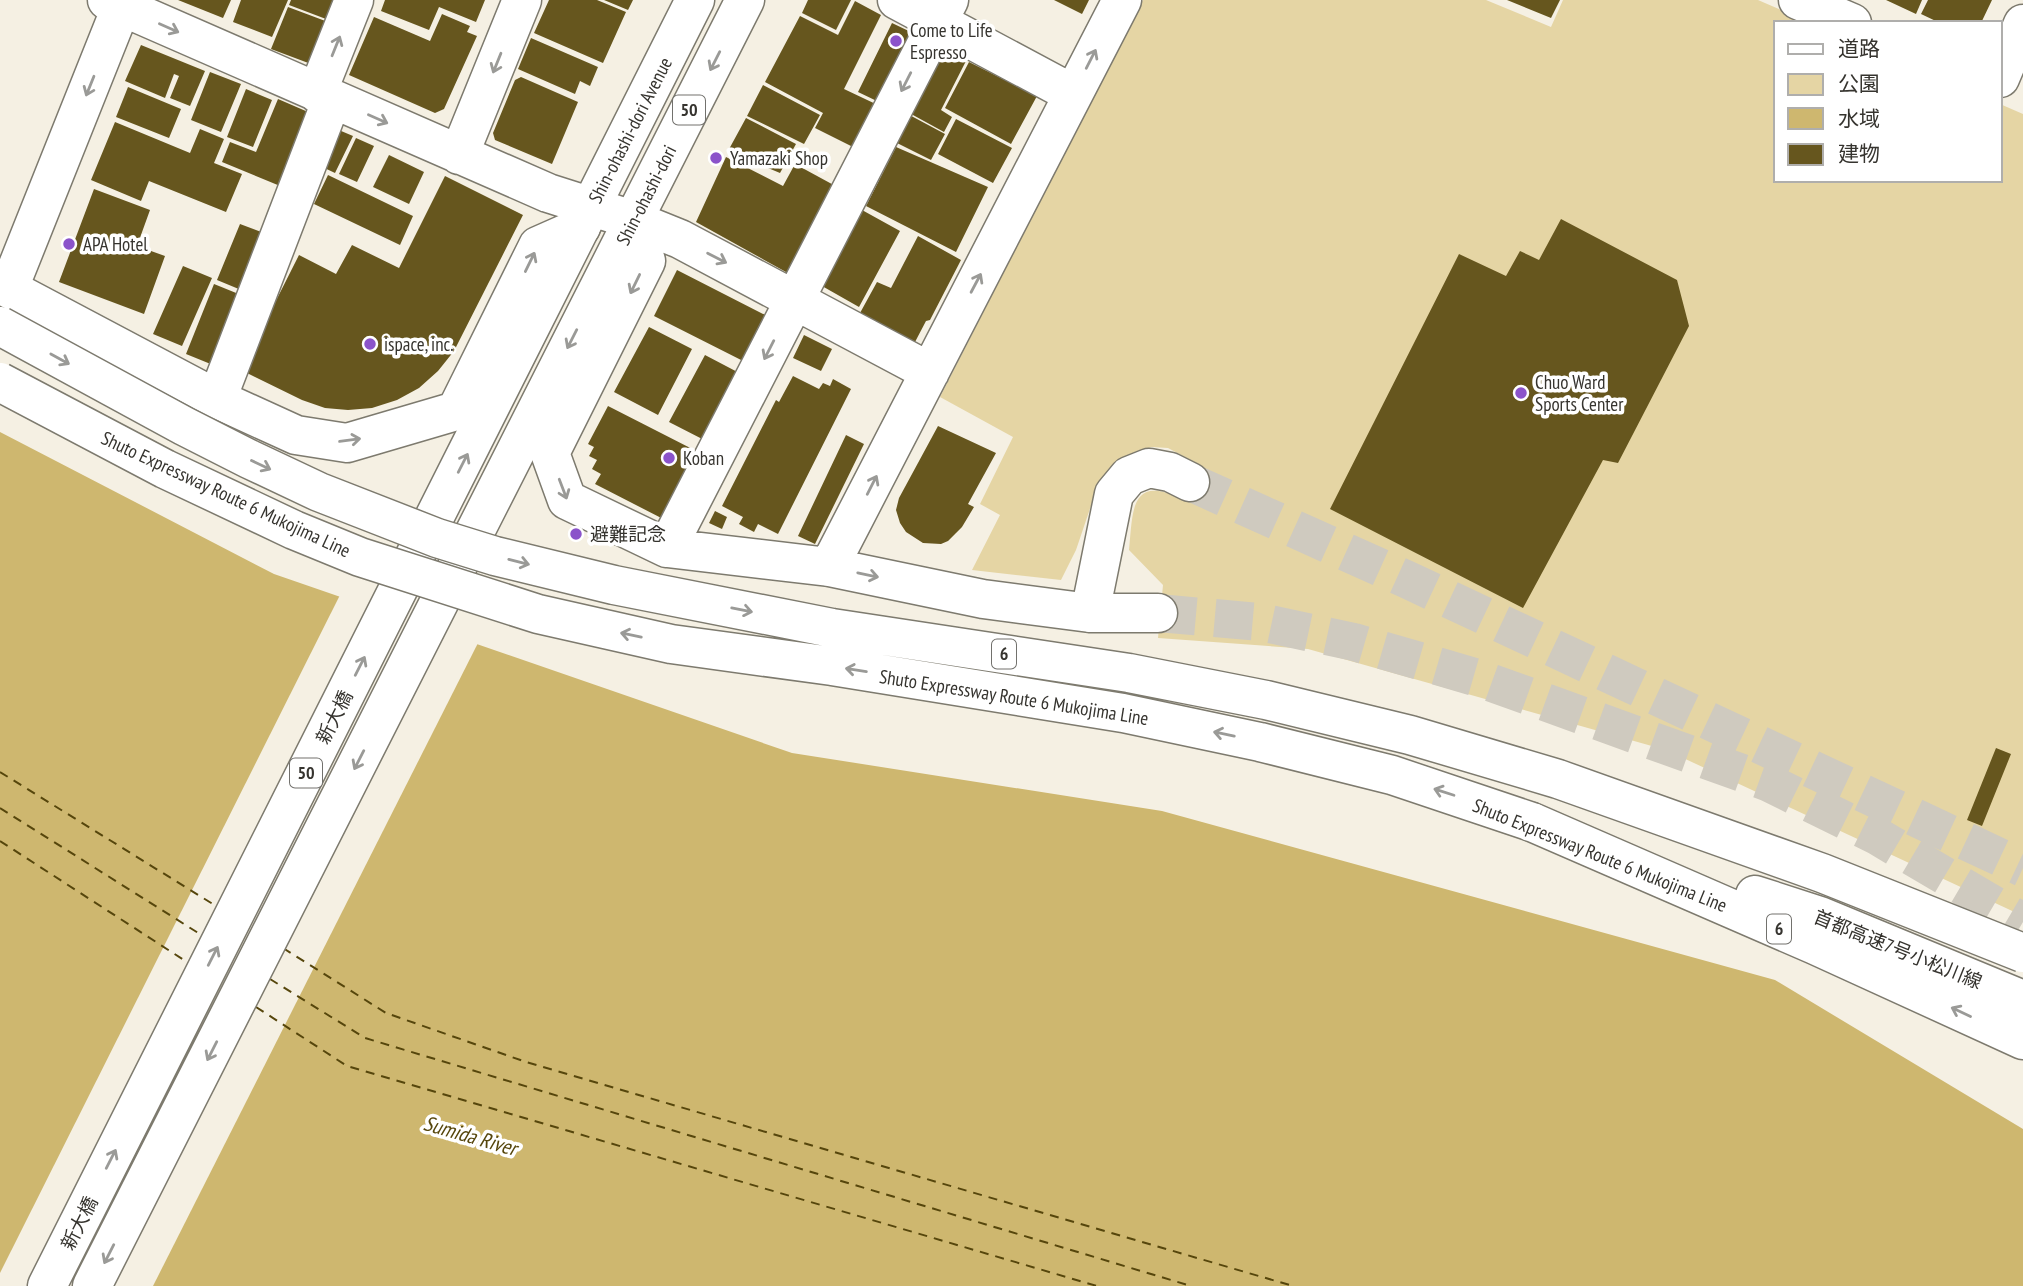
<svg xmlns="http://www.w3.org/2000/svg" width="2023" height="1286" viewBox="0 0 2023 1286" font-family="'PT Sans Narrow','Noto Sans JP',sans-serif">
<rect width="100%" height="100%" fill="#f5f0e3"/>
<path fill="#e5d5a4" d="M1143,0h343l65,27 12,-27h195l53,23h-35v157h224v-76l23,10v802l-357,-166 -358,-101 -150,-11 5,-53 -34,-35c4,-39 1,-76 53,-51l18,-34 -32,-17 -16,-1 -15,4 -12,6 -27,28 -22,65 -15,30 -89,-10 28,-55 -20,-11 33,-67 -73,-40z"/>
<path fill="#ceb76f" d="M0,432l274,142 518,179 370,58 613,169 248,149v157h-2023z"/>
<path fill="#f5f0e3" d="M341,593l138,48 -326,645h-153v-13z"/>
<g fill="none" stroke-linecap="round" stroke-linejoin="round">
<path stroke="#56460c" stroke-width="2" stroke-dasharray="9 7" stroke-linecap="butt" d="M0,772l216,134
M0,808l203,128
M0,841l190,123
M283,948l103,65 140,49 767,224
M270,979l95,59 826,248
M256,1007l91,59 750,220"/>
</g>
<path fill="#66561e" d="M178,0h53l-8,18z
M241,0h47l-16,37 -39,-15z
M291,0h44l-9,19 -37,-14z
M385,0h100l-9,22 -37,-15 -10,23 -48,-19z
M549,0h48l29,12 -23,51 -69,-30z
M604,0h29l-5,10z
M808,0h43l-15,30 -34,-17z
M1054,0h35l-7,14z
M1507,0h53l-9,18z
M1886,0h36l-6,14z
M1928,0h64l-11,23h-41l-19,-9z
M855,1l26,14 -37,74 38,18 -23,43 -44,-22 8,-15 -58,-31 35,-66 38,19z
M288,7l40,15 -17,42 -40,-15z
M442,14l28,12 -3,6 10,4 -33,73 -9,4 -86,-38 25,-58 56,24z
M892,23l23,11 -34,69 -23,-11z
M531,38l67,29 -8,19 -10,-5 -5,13 -57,-25z
M141,45l64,26 -15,35 -20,-8 9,-22 -5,-2 -9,24 -40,-17z
M940,45l26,16 -25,49 11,7 -8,15 -42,-23z
M969,62l68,34 -26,48 -66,-36z
M210,72l31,12 -20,48 -30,-12z
M521,77l57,25 -26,62 -57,-24 -2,-7 22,-53z
M763,85l57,30 -16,29 -57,-28z
M128,87l53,22 -12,29 -53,-21z
M246,89l26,11 -19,47 -26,-10z
M278,99l37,16 -30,73 -63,-26 8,-20 26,10z
M902,111l43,23 -14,26 -44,-22z
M746,118l50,26 -16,29 -52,-22z
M956,119l56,29 -19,35 -55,-29z
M115,122l75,31 10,-24 24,10 -10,24 28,11 -16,38 -77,-31 -8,20 -50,-21z
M334,128l19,8 -18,37 -19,-9z
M356,138l18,8 -17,36 -18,-8z
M896,147l92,40 -32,65 -90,-46z
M389,155l35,17 -15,32 -36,-17z
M726,157l57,29 12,-22 46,25 -46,88 -99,-55z
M328,175l85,41 -13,29 -86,-41z
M445,176l78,39 -69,136 -16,20 -19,17 -22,12 -25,8 -24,2 -23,-2 -23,-8 -61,-30 58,-115 37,19 16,-29 47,23z
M94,189l56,21 -13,36 28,10 -21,58 -85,-32z
M862,210l38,21 -41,76 -37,-21z
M1561,219l116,61 12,46 -71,137 -15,-3 -80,148 -193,-99 129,-255 47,22 14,-25 19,9z
M240,224l29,11 -23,57 -29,-12z
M918,236l43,24 -31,60 -4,1 -11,21 -55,-29 17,-31 14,6z
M183,266l29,12 -30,68 -29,-12z
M677,270l98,50 -24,45 -97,-49z
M214,284l32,13 -28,70 -32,-13z
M649,327l43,22 -34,66 -44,-23z
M804,335l28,14 -11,22 -28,-13z
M705,355l40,21 -35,67 -41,-21z
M793,376l26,13 4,-6 7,3 3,-7 18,10 -73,145 -20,-10 -4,8 -15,-8 4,-7 -21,-11 54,-106 3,2z
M608,406l98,50 -35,67 -76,-39 6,-10 -9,-5 5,-9 -8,-4 5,-9 -6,-3z
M938,426l58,27 -28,51 6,3 -12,20 -14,14 -7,3 -18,-1 -17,-11 -6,-9 -4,-13 3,-12z
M846,435l18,9 -49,100 -17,-8z
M715,511l12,6 -5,12 -13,-6z
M1996,748l15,6 -29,72 -15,-6z"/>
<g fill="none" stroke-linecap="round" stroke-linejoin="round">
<path stroke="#cfcabf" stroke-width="38" stroke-dasharray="38 19" stroke-linecap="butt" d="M1190,482l218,98 615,288
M1158,613l102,9 94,20 124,36 289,104 110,54 146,86"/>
<defs>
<path id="minor" d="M107,0l441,193 85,27 47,19 250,133
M897,0l176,94
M1798,0l54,23
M2000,78l23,-54
M317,93l37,-93
M459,155l63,-155
M633,220l13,41 -96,192 17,47 100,48 162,19 154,32 107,14h68
M0,284l217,115 79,36 51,8 109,-32 82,-165 43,-19
M9,288l115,-288
M217,399l115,-300
M667,548l282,-548
M829,567l293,-567
M1090,613l24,-119 15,-18 20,-8 21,4 20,10"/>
<path id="major" d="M47,1286l648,-1286
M92,1286l653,-1286"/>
<path id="highway" d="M1532,822l283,123 208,95
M1755,895l65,21 203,84"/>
</defs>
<use href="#minor" stroke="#7d7a6e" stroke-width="41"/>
<use href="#major" stroke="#7d7a6e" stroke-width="41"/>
<use href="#highway" stroke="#7d7a6e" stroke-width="41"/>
<use href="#minor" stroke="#fff" stroke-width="38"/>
<use href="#major" stroke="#fff" stroke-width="38"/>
<use href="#highway" stroke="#fff" stroke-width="38"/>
<defs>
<path id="highway-bridge" d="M0,326l184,100 65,33 70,33 118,46 58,18 119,29 218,43 297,45 137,27 144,35 148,44 264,94 201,80
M0,382l165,87 129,61 66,27 178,57 133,30 161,22 291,47 137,29 132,33 140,47"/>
</defs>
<use href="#highway-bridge" stroke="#7d7a6e" stroke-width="41" stroke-linecap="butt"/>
<use href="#highway-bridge" stroke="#fff" stroke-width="38"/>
</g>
<defs><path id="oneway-shaft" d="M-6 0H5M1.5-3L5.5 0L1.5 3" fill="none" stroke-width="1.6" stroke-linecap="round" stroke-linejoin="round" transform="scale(1.75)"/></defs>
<g stroke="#9a9a97">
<use href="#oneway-shaft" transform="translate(169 28) rotate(24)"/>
<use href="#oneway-shaft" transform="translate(336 46) rotate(-68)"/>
<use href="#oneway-shaft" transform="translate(1091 59) rotate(-63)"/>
<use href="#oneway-shaft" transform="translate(715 61) rotate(117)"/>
<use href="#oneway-shaft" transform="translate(497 63) rotate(112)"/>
<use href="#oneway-shaft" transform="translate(906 82) rotate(117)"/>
<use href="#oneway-shaft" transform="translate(90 86) rotate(112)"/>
<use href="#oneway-shaft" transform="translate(378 119) rotate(24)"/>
<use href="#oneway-shaft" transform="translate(717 258) rotate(27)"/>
<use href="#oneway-shaft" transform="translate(530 262) rotate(-64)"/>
<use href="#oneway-shaft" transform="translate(976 283) rotate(-62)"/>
<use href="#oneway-shaft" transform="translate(635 284) rotate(116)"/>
<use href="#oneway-shaft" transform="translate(572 339) rotate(117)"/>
<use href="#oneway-shaft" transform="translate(769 350) rotate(117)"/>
<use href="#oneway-shaft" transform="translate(60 359) rotate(29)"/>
<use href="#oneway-shaft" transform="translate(350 440) rotate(-8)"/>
<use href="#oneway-shaft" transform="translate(463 463) rotate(-63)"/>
<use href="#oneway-shaft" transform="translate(261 465) rotate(25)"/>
<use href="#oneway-shaft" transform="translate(872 485) rotate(-63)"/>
<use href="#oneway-shaft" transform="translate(563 489) rotate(69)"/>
<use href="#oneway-shaft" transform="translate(519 562) rotate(14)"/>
<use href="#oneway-shaft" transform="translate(868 575) rotate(12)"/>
<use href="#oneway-shaft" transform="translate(742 610) rotate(11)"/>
<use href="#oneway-shaft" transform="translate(631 635) rotate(-168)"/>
<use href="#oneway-shaft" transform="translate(360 666) rotate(-63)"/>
<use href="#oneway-shaft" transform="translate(856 670) rotate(-171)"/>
<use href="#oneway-shaft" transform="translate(1224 734) rotate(-168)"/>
<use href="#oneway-shaft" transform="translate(359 760) rotate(117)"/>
<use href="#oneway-shaft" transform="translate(1444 792) rotate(-162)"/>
<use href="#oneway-shaft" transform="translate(213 956) rotate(-63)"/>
<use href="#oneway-shaft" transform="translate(1961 1012) rotate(-155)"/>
<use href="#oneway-shaft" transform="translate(212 1051) rotate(117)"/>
<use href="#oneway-shaft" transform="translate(111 1159) rotate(-63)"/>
<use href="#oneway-shaft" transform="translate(109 1254) rotate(117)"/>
</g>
<g fill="#8b53ca" stroke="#fff" stroke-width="2.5">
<circle cx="896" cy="41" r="7"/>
<circle cx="716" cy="158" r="7"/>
<circle cx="69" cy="244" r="7"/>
<circle cx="370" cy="344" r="7"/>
<circle cx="1521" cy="393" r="7"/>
<circle cx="669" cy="458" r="7"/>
<circle cx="576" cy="534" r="7"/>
</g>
<g text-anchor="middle" stroke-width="7" stroke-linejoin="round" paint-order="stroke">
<g fill="#fff" stroke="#72716d" stroke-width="2">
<rect x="673" y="95.5" width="32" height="29" rx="5"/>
<rect x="992" y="639.5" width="24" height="29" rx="5"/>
<rect x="290" y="758.5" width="32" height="29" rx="5"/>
<rect x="1767" y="914.5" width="24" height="29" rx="5"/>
</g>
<g font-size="18" font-weight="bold" fill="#36342f">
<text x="689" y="116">50</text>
<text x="1004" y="660">6</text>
<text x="306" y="779">50</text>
<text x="1779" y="935">6</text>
</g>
<g font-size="19" fill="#36342f" stroke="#fff" text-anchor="start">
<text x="910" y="37">Come to Life<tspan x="910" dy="22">Espresso</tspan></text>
<text x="730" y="165">Yamazaki Shop</text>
<text x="83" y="251">APA Hotel</text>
<text x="384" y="351">ispace, inc.</text>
<text x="1535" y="389">Chuo Ward<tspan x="1535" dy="22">Sports Center</tspan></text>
<text x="683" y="465">Koban</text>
<text x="590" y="541">避難記念</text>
</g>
<g font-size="19" fill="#36342f" stroke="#fff">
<text transform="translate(630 130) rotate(-63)" y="7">Shin-ohashi-dori Avenue</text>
<text transform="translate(646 195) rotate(-63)" y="7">Shin-ohashi-dori</text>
<text transform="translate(226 494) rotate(25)" y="7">Shuto Expressway Route 6 Mukojima Line</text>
<text transform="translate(1014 697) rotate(9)" y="7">Shuto Expressway Route 6 Mukojima Line</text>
<text transform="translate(334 717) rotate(-63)" y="7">新大橋</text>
<text transform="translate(1600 855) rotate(22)" y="7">Shuto Expressway Route 6 Mukojima Line</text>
<text transform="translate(1898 949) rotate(22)" y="7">首都高速7号小松川線</text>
<text transform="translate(79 1223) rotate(-63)" y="7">新大橋</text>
</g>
<g font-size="21" font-style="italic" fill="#56460c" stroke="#fff">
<text transform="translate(470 1136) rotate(16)" y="7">Sumida River</text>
</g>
</g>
<rect x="1774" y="21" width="228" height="161" fill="#ffffff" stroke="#afaeac" stroke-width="2"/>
<rect x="1788" y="44" width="35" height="10" fill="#ffffff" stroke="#afaeac" stroke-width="2"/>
<text x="1838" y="56" font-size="21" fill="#36342f">道路</text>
<rect x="1788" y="74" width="35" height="21" fill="#e5d5a4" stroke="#afaeac" stroke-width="2"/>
<text x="1838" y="91" font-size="21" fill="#36342f">公園</text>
<rect x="1788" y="108" width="35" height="21" fill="#ceb76f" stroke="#afaeac" stroke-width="2"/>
<text x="1838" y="126" font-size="21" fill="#36342f">水域</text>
<rect x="1788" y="144" width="35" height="21" fill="#66561e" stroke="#afaeac" stroke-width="2"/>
<text x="1838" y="161" font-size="21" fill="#36342f">建物</text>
</svg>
